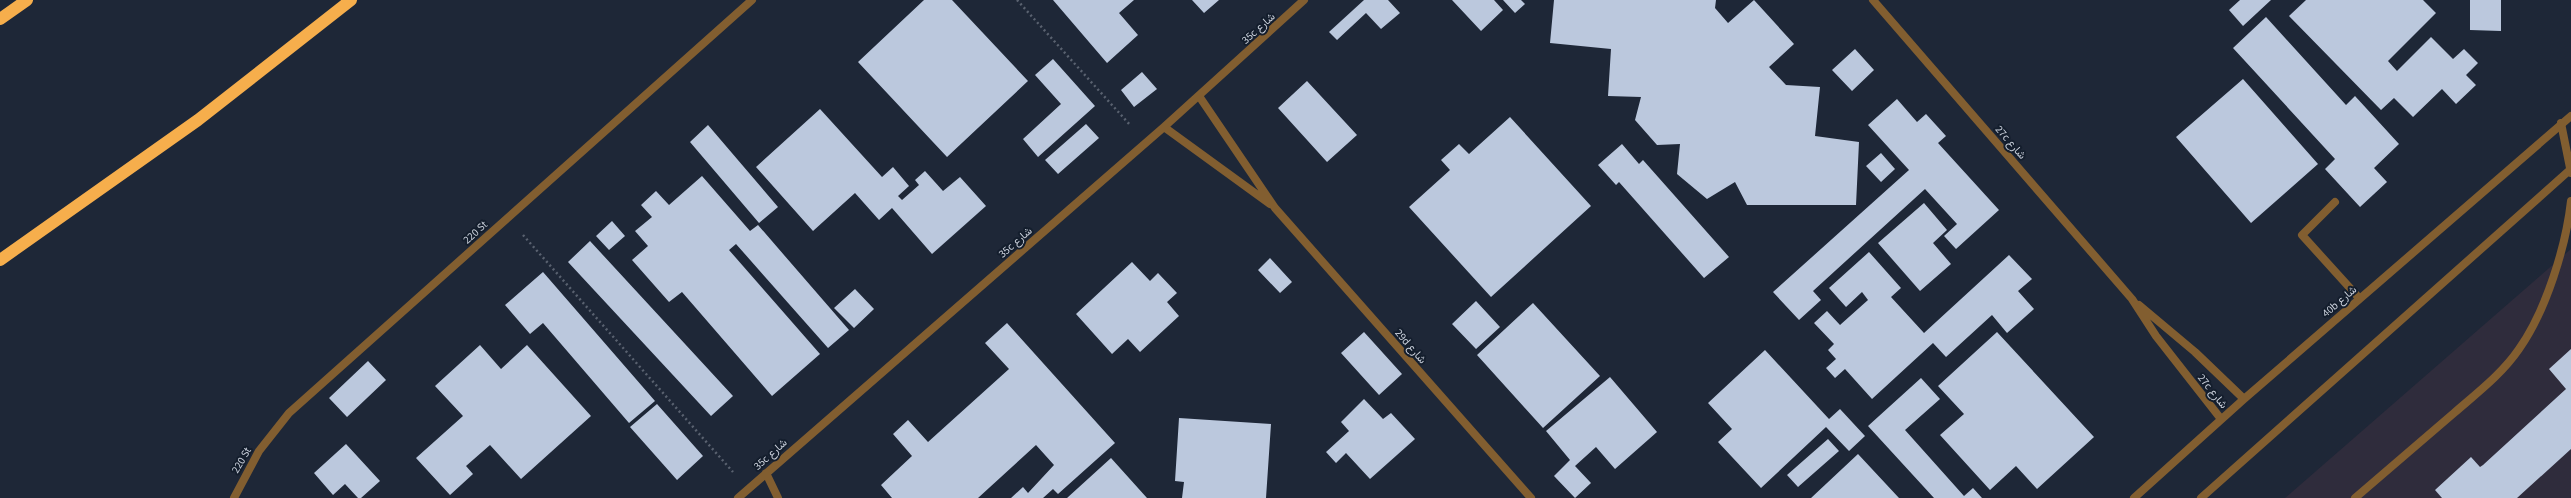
<svg xmlns="http://www.w3.org/2000/svg" width="2571" height="498" viewBox="0 0 2571 498" font-family="'Source Sans 3',Vazirmatn,sans-serif">
<rect width="100%" height="100%" fill="#1e2737"/>
<path fill="#2f2c3c" d="M2571,249v249h-286z"/>
<path fill="#bbc8dd" d="M924,0h28l76,81 -81,76 -89,-95z
M1053,0h81l-15,13 19,22 -31,28z
M1192,0h27l-15,13z
M1364,0h24l12,13 -19,16 -15,-16 -29,27 -8,-8z
M1452,0h42l9,10 -22,21z
M1503,0h18l4,4 -10,9z
M1554,0h162l-1,8 13,15 26,-23 40,44 -25,23 17,18 34,2 -5,49 44,6 -3,63h-109l-12,-23 -28,17 -30,-25 3,-30 -23,1 -22,-25 6,-23 -33,-1 3,-47 -61,-6z
M2240,0h31l-28,26 -14,-16z
M2306,0h117l13,13 -48,48 9,10 34,-34 22,22 11,-10 14,14 -12,12 10,10 -20,19 -14,-15 -29,28 -19,-19 -13,12 -92,-94z
M2470,0h31v31l-31,-1z
M2266,17l80,88 9,-9 44,48 -25,24 13,14 -27,25 -35,-38 10,-10 -102,-111z
M1855,49l19,21 -22,21 -20,-21z
M1053,59l42,47 -57,51 -15,-18 38,-35 -26,-29z
M1142,72l15,17 -23,18 -13,-17z
M2243,79l75,85 -67,59 -75,-86z
M1307,81l50,54 -30,27 -49,-54z
M1897,99l20,23 9,-8 20,22 -8,7 61,67 -43,39 -12,-13 13,-12 -32,-35 -112,102 8,9 -22,20 -26,-28 136,-122 -41,-45z
M820,109l62,68 11,-10 16,19 -11,10 4,4 17,-15 -4,-5 10,-9 18,20 17,-14 26,29 -54,48 -40,-46 -13,12 -24,-27 -42,38 -57,-64z
M1510,117l81,89 -100,91 -82,-90 41,-37 -9,-10 18,-16 10,10z
M1086,124l13,14 -41,36 -13,-14z
M708,125l70,82 -19,16 -69,-81z
M1622,144l17,20 4,-4 86,97 -25,21 -85,-96 -3,3 -18,-20z
M1881,153l14,16 -14,13 -15,-16z
M702,176l48,55 8,-6 91,105 -21,18 -92,-104 -7,6 91,104 -48,42 -90,-104 -13,10 -37,-42 16,-14 -13,-15 17,-14 -11,-12 15,-14 13,14z
M1924,203l23,27 -14,13 18,21 -31,27 -42,-48z
M612,221l13,15 -16,14 -13,-14z
M590,241l143,155 -22,20 -143,-154z
M1869,252l32,36 -10,9 33,36 85,-78 23,24 -14,12 16,18 -27,24 -15,-18 -46,42 -13,-14 -61,56 -27,-30 -10,9 -9,-10 10,-9 -8,-9 6,-6 -20,-21 13,-12 13,14 28,-25 -6,-8 -16,15 -17,-19z
M1270,258l22,24 -12,11 -22,-23z
M1132,262l18,19 8,-8 19,20 -10,9 12,14 -39,36 -12,-13 -16,15 -36,-40z
M543,272l112,129 -26,22 -86,-100 -13,11 -25,-29z
M855,289l19,20 -20,19 -20,-20z
M1476,301l24,26 -24,22 -24,-25z
M1533,303l67,73 -57,52 -66,-73z
M1007,323l108,120 -57,51 -5,-5 -10,9h-32l12,-11 5,6 26,-28 -18,-20 -58,53h-86l-11,-13 31,-29 -19,-22 15,-14 20,22 81,-73 -24,-26z
M1364,332l38,42 -23,21 -38,-42z
M1997,332l97,105 -57,52 -21,-23 -26,24 -50,-55 24,-21 -26,-28z
M480,345l21,24 26,-24 64,71 -70,63 -31,-34 -24,21 7,8 -23,21 -34,-37 47,-42 -28,-30z
M2571,349v100l-54,49h-75l-7,-8 36,-33 9,10 3,-2 83,-76 -17,-20z
M1765,350l64,69 11,-10 25,27 -16,15 -23,-24 -65,61 -43,-46 14,-13 -24,-26z
M368,361l18,19 -39,37 -18,-19z
M1610,377l47,55 -42,37 -19,-22 -21,19 16,17 -16,15 -21,-22 16,-16 -24,-29z
M1921,378l19,21 -35,31 59,66 9,-8 9,10h-48l-66,-72z
M1364,399l19,20 8,-6 24,26 -45,40 -24,-26 -10,10 -10,-11 23,-21 -8,-9z
M657,404l46,52 -26,24 -47,-53z
M1179,418l92,6 -5,74h-84l2,-16 -9,-1z
M1828,439l11,12 -41,36 -11,-12z
M346,444l34,37 -19,17h-3l-13,-14 -12,11 -19,-22z
M1858,454l41,44h-88z
M1111,458l36,40h-80z"/>
<g fill="none" stroke-linecap="round" stroke-linejoin="round">
<path stroke="#5a6270" stroke-width="2.5" stroke-dasharray="2 3" stroke-linecap="butt" d="M1017,0l114,126
M523,235l210,237"/>
<path stroke="#825e30" stroke-width="8" d="M2561,123l10,50
M2335,202l-33,33 57,63
M2201,498l370,-329
M2355,498c33,-28 66,-57 99,-85 23,-20 48,-39 65,-64 27,-38 47,-103 52,-148"/>
<path stroke="#825e30" stroke-width="8" d="M1873,0l259,299 24,37 65,83
M1199,96l76,112 256,290
M1164,127l106,77
M2139,305l56,47 49,47
M766,473l12,25
M234,498l25,-47 30,-38 463,-413
M738,498l426,-371 140,-127
M2134,498l110,-99 327,-283"/>
<path stroke="#f6ae4c" stroke-width="12" d="M0,19l27,-19
M0,260l198,-140 153,-120"/>
</g>
<g text-anchor="middle" stroke-width="4" stroke-linejoin="round" paint-order="stroke">
<g font-size="11" fill="#ccd2dd" stroke="#141e2d">
<text transform="translate(1258 28) rotate(-42)" y="4">35c شارع</text>
<text transform="translate(2011 142) rotate(49)" y="4">27c شارع</text>
<text transform="translate(475 232) rotate(-42)" y="4">220 St</text>
<text transform="translate(1015 242) rotate(-41)" y="4">35c شارع</text>
<text transform="translate(2339 301) rotate(-41)" y="4">40b شارع</text>
<text transform="translate(1411 346) rotate(49)" y="4">29d شارع</text>
<text transform="translate(2213 391) rotate(51)" y="4">27c شارع</text>
<text transform="translate(770 454) rotate(-42)" y="4">35c شارع</text>
<text transform="translate(241 460) rotate(-60)" y="4">220 St</text>
</g>
</g>
</svg>
